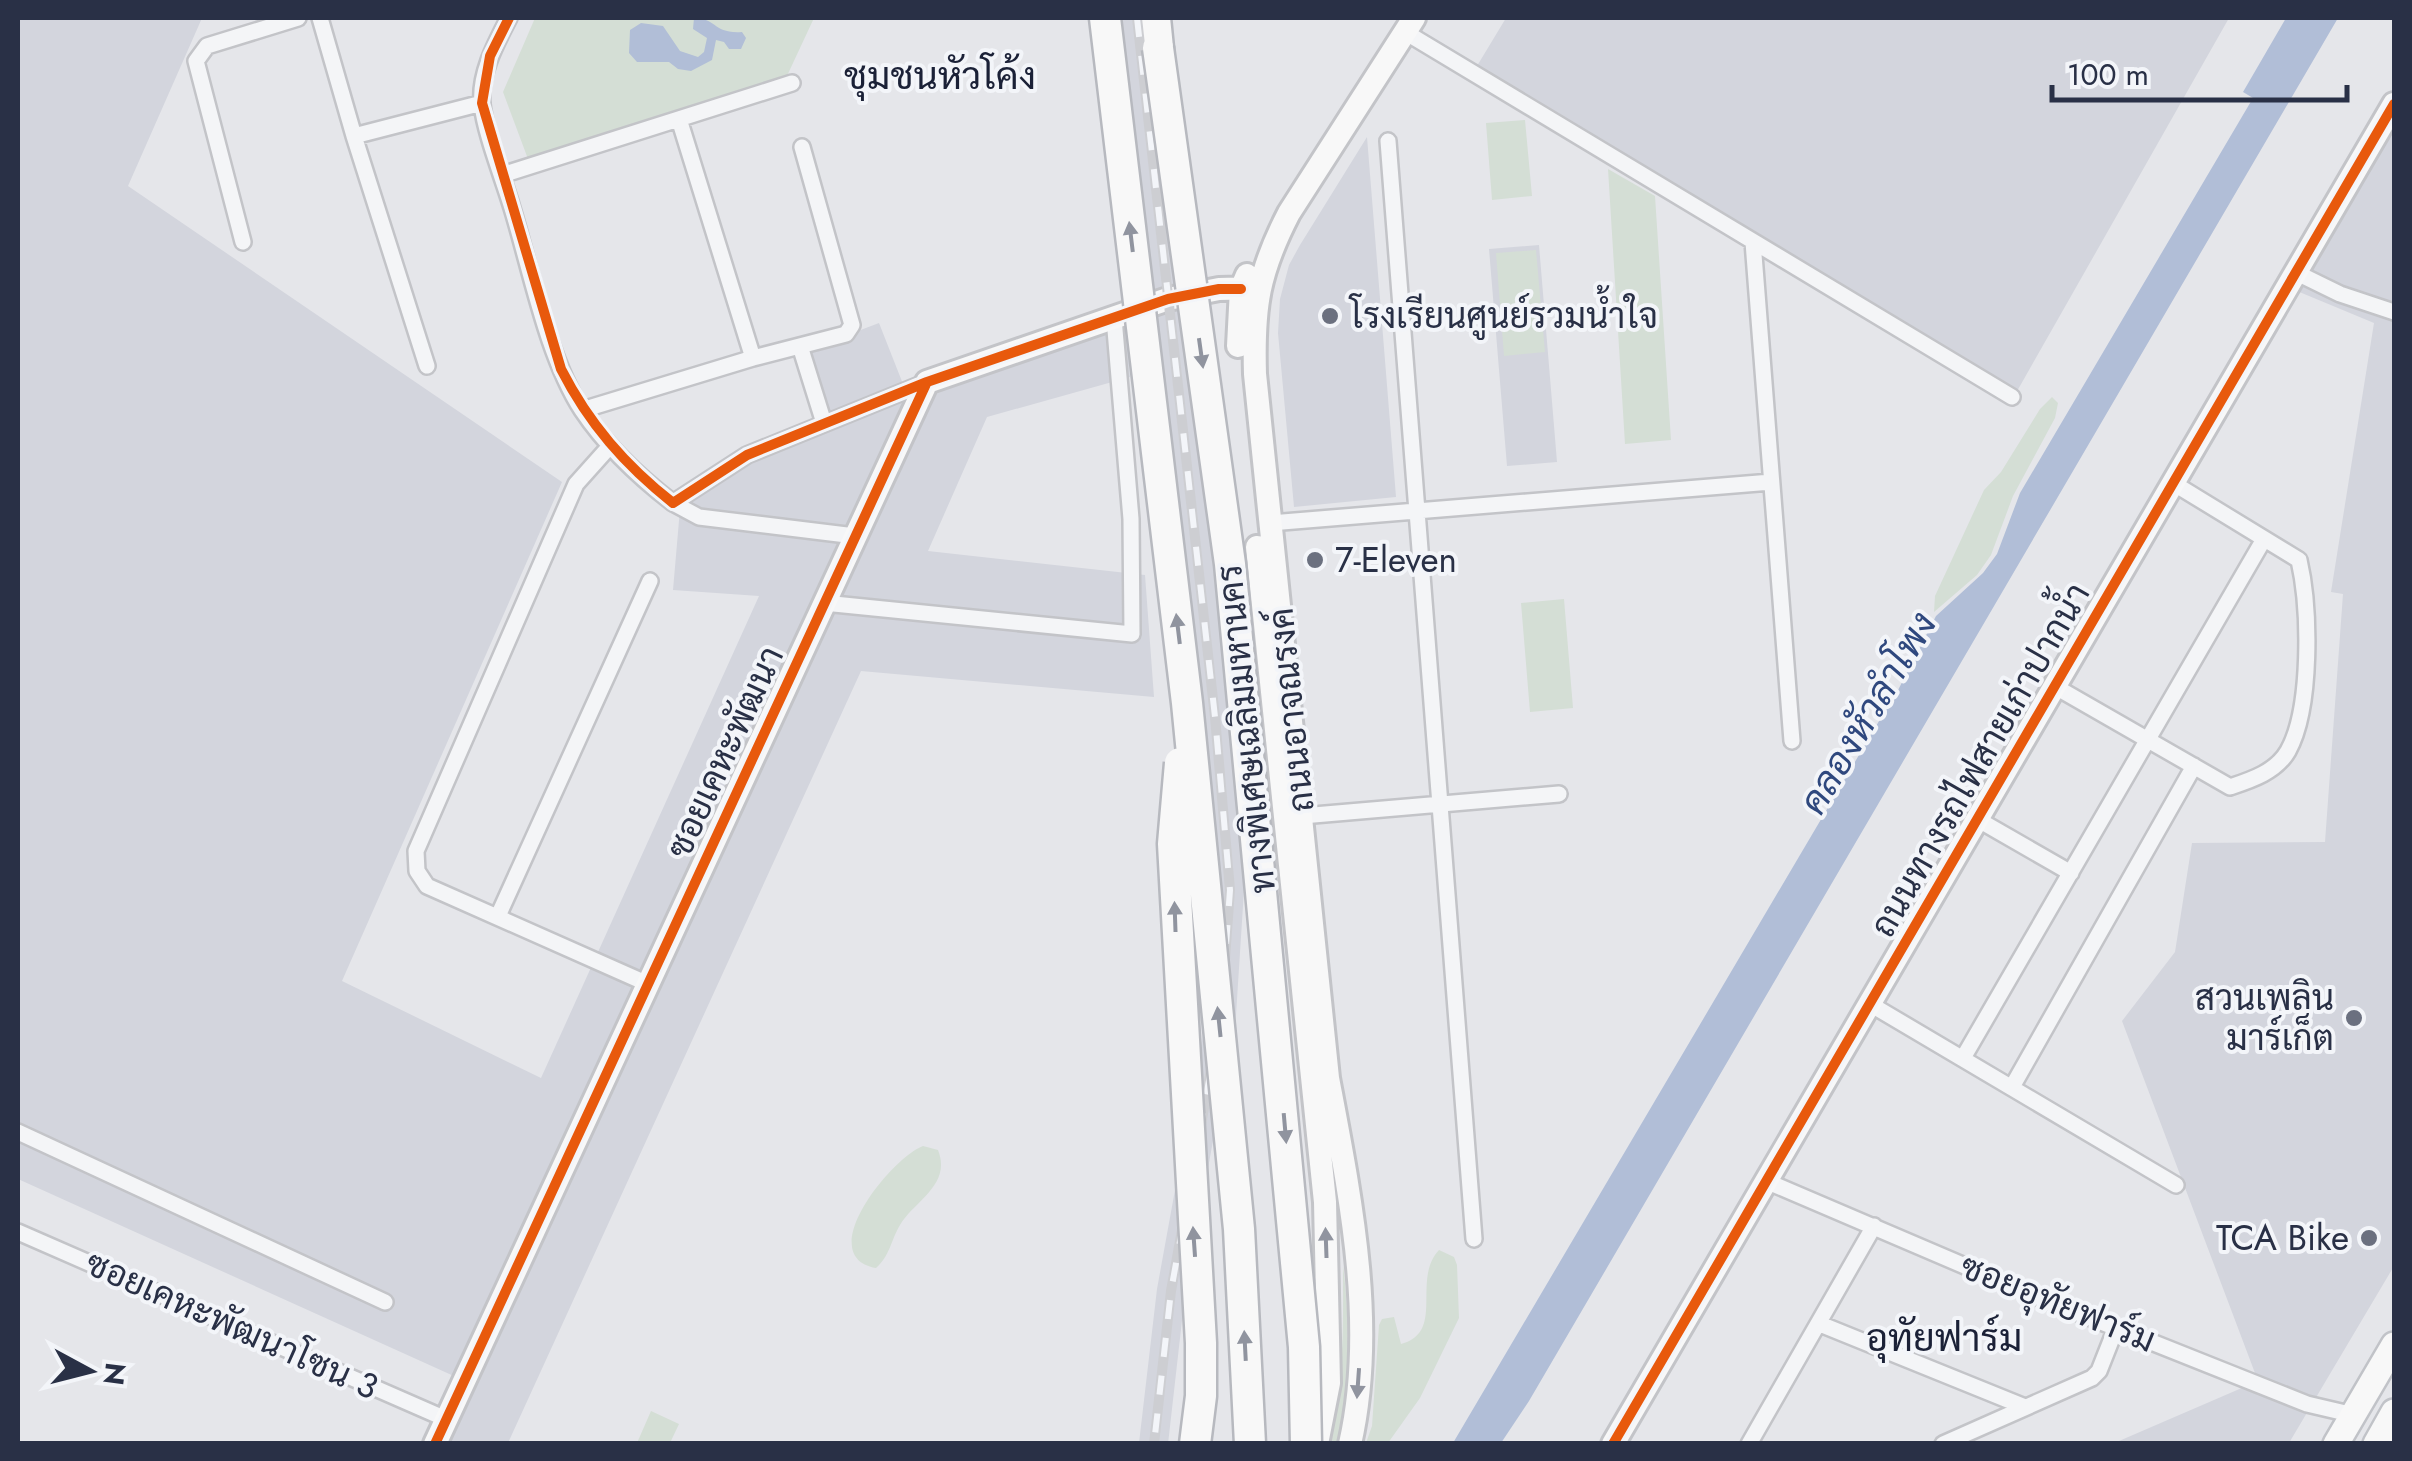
<svg xmlns="http://www.w3.org/2000/svg" width="2412" height="1461" viewBox="0 0 2412 1461" font-family="Jost,Sarabun,sans-serif">
<rect width="100%" height="100%" fill="#e5e6ea"/>
<path fill="#d3d5dd" d="M18,18h184l-74,168 434,296 -220,499 199,97 218,-482 -86,-6 9,-104 147,-74 -21,-62 71,-27 24,61 222,-74 5,67 -143,40 -59,134 217,24 9,122 -293,-26 -353,772h-82l30,-66 -438,-198z
M1122,18h30l78,700 14,172 -8,125 -51,279 -17,150 -29,-1 18,-154 50,-275 -59,-755z
M1506,18h723l-213,375 -539,-327z
M2394,124v1142l-105,177 -177,1 146,-63 -136,-360 53,-69 17,-109 133,-1 18,-248 -12,-2 43,-269 -77,-32z
M1367,137l29,360 -102,10 -16,-174 2,-34 9,-34 11,-20z
M1539,245l18,217 -50,4 -18,-217z"/>
<path fill="#d4ded5" d="M535,18h279l-28,60 -258,81 -25,-67z
M1525,120l7,76 -40,4 -6,-77z
M1608,169l47,27 16,244 -46,4z
M1536,250l9,102 -41,4 -8,-103z
M2052,397l6,6 -3,15 -42,78 -22,59 -14,20 -43,37 1,-16 49,-106 17,-18 39,-63z
M1564,599l9,109 -43,4 -9,-109z
M923,1146l15,4c14,35 -24,51 -38,75 -9,15 -10,31 -24,43 -64,-12 15,-110 47,-122z
M1439,1250l15,7 3,8 2,53 -39,80 -32,45h-22l6,-17 7,-101 3,-6 12,-2 7,27c45,-12 10,-64 38,-94z
M1343,1266c8,60 5,118 -3,177l-13,1c18,-56 16,-120 16,-178z
M651,1411l28,13 -9,19h-33z"/>
<path fill="#b1bed7" d="M694,18c23,0 19,16 48,14l4,6 -5,11h-12l-5,-7 -8,-2 -4,20 -21,11 -13,-2 -9,-7h-32l-8,-9 1,-23 11,-7 22,3 17,25 18,6 6,-5 3,-14 -14,-9z
M2286,18h52l-809,1383 -28,42h-48l429,-727 -6,-6 12,-18 7,4 41,-80 47,-43 14,-19 23,-61 233,-395 -10,-6z"/>
<g fill="none" stroke-linecap="round" stroke-linejoin="round">
<defs>
<path id="street" d="M320,18l34,118
M509,18c-13,25 -30,56 -27,86 3,29 21,74 30,104 19,62 35,148 70,202 24,36 57,67 91,93l74,-48 180,-73
M1405,32l607,365
M679,119l74,239 93,-24 6,-9 -50,-178
M1388,141l86,1098
M502,175l290,-92
M243,242l-47,-181 11,-15 91,-28
M1753,242l39,499
M2297,273l43,21 54,18
M800,346l24,77
M427,366l-73,-230 128,-33
M582,410l171,-52
M610,446l-34,38 -160,367 1,20 10,15 221,98
M673,503l26,14 156,19
M1270,523l501,-41
M824,603l308,31 -1,-115 -17,-201
M2054,686l176,101c21,-7 46,-15 58,-36 24,-43 22,-143 11,-191l-126,-77
M1302,816l257,-22
M1977,819l94,54
M498,916l152,-335
M1870,1004l306,181
M1963,1058l301,-519
M2012,1087l182,-321
M18,1132l367,170
M1766,1181l255,109 286,114 47,11
M18,1232l428,187
M1820,1324l205,83
M1749,1444l125,-218
M1943,1444l149,-66 7,-7 17,-43"/>
<path id="secondary" d="M1238,346l3,-57 6,-14
M1257,547l68,655 4,181 -12,61
M435,1444l492,-1062 241,-83 51,-10 39,-1
M1350,1444c27,-118 0,-249 -22,-366l-73,-704c-2,-67 3,-101 34,-161l125,-195
M1613,1444l781,-1340"/>
<path id="primary" d="M2336,1444l58,-99
M2376,1444l18,-32"/>
<path id="highway" d="M1155,18l3,30"/>
</defs>
<use href="#street" stroke="#c3c4c8" stroke-width="20"/>
<use href="#secondary" stroke="#c3c4c8" stroke-width="28"/>
<use href="#primary" stroke="#c1c3c8" stroke-width="30"/>
<use href="#highway" stroke="#b7b9bf" stroke-width="35"/>
<use href="#street" stroke="#f4f5f7" stroke-width="15"/>
<use href="#secondary" stroke="#f8f8f8" stroke-width="22"/>
<use href="#primary" stroke="#f8f8f8" stroke-width="25"/>
<use href="#highway" stroke="#f8f8f8" stroke-width="30"/>
<defs>
<path id="rail" d="M1137,18l78,699 15,173 -9,124 -50,277 -17,153"/>
</defs>
<use href="#rail" stroke="#cdced2" stroke-width="10"/>
<use href="#rail" stroke="#f3f5f9" stroke-width="6" stroke-dasharray="19" stroke-linecap="butt"/>
<defs>
<path id="highway-bridge" d="M1105,18l82,685 52,526 11,215
M1158,48l72,516 74,783 2,97
M1180,763l-7,81 28,499v53l-6,48"/>
</defs>
<use href="#highway-bridge" stroke="#b7b9bf" stroke-width="35" stroke-linecap="butt"/>
<use href="#highway-bridge" stroke="#f8f8f8" stroke-width="30"/>
<defs>
<path id="cycleway" d="M509,18l-19,38 -8,47 79,266c28,55 64,96 112,134l74,-48 180,-73 241,-83 51,-10h22
M435,1444l492,-1062
M1613,1444l781,-1340"/>
</defs>
<use href="#cycleway" stroke="#f3f5f9" stroke-width="16"/>
<use href="#cycleway" stroke="#e8590c" stroke-width="10"/>
</g>
<defs><path id="oneway-solid" d="M-6-.8H1V-3.2L6.5 0L1 3.2V.8H-6Z" transform="scale(2.5)"/></defs>
<g fill="#90949f">
<use href="#oneway-solid" transform="translate(1131 237) rotate(-97)"/>
<use href="#oneway-solid" transform="translate(1201 353) rotate(82)"/>
<use href="#oneway-solid" transform="translate(1178 629) rotate(-97)"/>
<use href="#oneway-solid" transform="translate(1175 917) rotate(-92)"/>
<use href="#oneway-solid" transform="translate(1219 1022) rotate(-96)"/>
<use href="#oneway-solid" transform="translate(1285 1128) rotate(85)"/>
<use href="#oneway-solid" transform="translate(1194 1242) rotate(-94)"/>
<use href="#oneway-solid" transform="translate(1326 1243) rotate(-92)"/>
<use href="#oneway-solid" transform="translate(1245 1346) rotate(-93)"/>
<use href="#oneway-solid" transform="translate(1358 1383) rotate(94)"/>
</g>
<g fill="#6b707f" stroke="#f3f5f9" stroke-width="4">
<circle cx="1330" cy="316" r="10"/>
<circle cx="1315" cy="560" r="10"/>
<circle cx="2354" cy="1018" r="10"/>
<circle cx="2369" cy="1238" r="10"/>
</g>
<g text-anchor="middle" stroke-width="8" stroke-linejoin="round" paint-order="stroke">
<g font-size="35" fill="#293046" stroke="#f3f5f9" text-anchor="start">
<text x="1350" y="328">โรงเรียนศูนย์รวมน้ำใจ</text>
<text x="1335" y="572">7-Eleven</text>
<text x="2334" y="1010" text-anchor="end">สวนเพลิน<tspan x="2334" dy="40">มาร์เก็ต</tspan></text>
<text x="2349" y="1250" text-anchor="end">TCA Bike</text>
</g>
<g font-size="35" fill="#293046" stroke="#f3f5f9">
<text transform="translate(1291 710) rotate(-96)" y="12">ถนนอาจณรงค์</text>
<text transform="translate(1246 729) rotate(-96)" y="12">ทางพิเศษเฉลิมมหานคร</text>
<text transform="translate(725 752) rotate(-65)" y="12">ซอยเคหะพัฒนา</text>
<text transform="translate(1980 760) rotate(-60)" y="12">ถนนทางรถไฟสายเก่าปากน้ำ</text>
<text transform="translate(2058 1303) rotate(22)" y="12">ซอยอุทัยฟาร์ม</text>
<text transform="translate(232 1325) rotate(24)" y="12">ซอยเคหะพัฒนาโซน 3</text>
</g>
<g font-size="38" fill="#1b2137" stroke="#f3f5f9">
<text x="940" y="89">ชุมชนหัวโค้ง</text>
<text x="1944" y="1351">อุทัยฟาร์ม</text>
</g>
<g font-size="38" font-style="italic" fill="#2f487e" stroke="#f3f5f9">
<text transform="translate(1868 713) rotate(-59)" y="13">คลองหัวลำโพง</text>
</g>
</g>
<rect width="2412" height="1461" fill="none" stroke="#293046" stroke-width="40"/>
<g transform="translate(90 1371) rotate(97)" stroke="#f3f5f9" stroke-width="8" paint-order="stroke">
<path d="M0-8L18 38L0 25L-18 38Z" fill="#293046"/>
<text y="-15" font-size="28" font-weight="bold" text-anchor="middle" fill="#293046">N</text>
</g>
<path d="M2052 85v15h295v-15" fill="none" stroke="#293046" stroke-width="5"/>
<text x="2067" y="85" font-size="30" fill="#293046" stroke="#f3f5f9" stroke-width="8" paint-order="stroke">100 m</text>
</svg>
